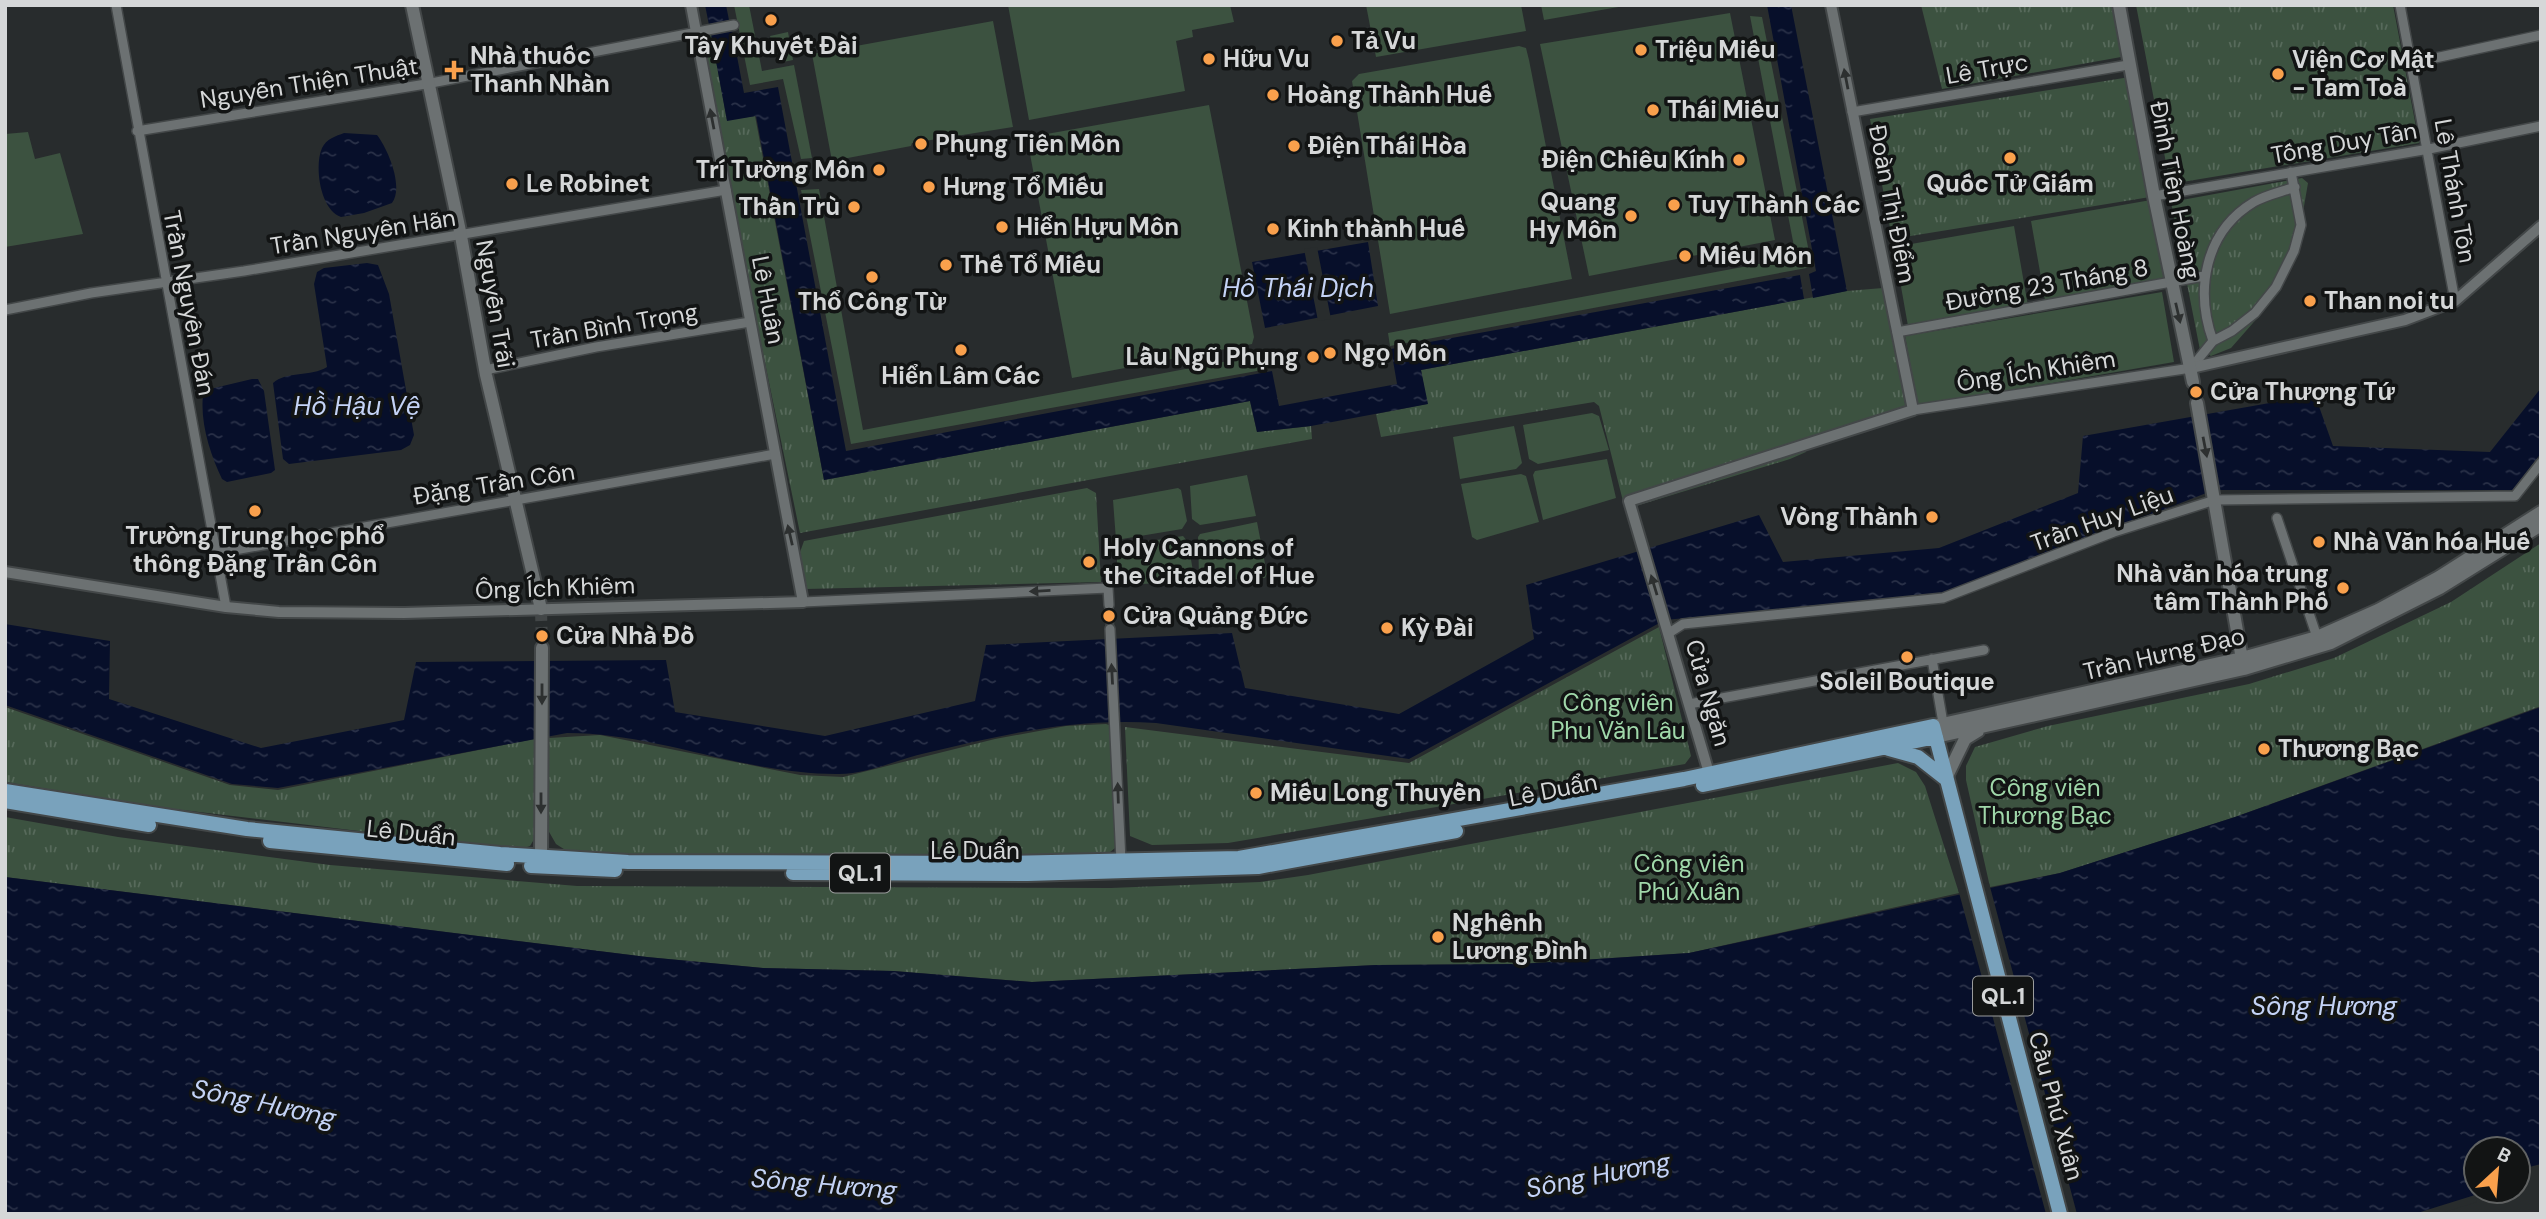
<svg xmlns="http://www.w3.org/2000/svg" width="2546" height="1219" viewBox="0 0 2546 1219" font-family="'DM Sans',sans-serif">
<defs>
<pattern id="park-tufts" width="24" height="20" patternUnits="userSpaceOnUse" patternTransform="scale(1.75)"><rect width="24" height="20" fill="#3c5240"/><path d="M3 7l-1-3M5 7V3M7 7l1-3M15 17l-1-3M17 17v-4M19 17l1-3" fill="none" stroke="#576a5b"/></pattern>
<pattern id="water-ripples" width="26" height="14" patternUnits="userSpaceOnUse" patternTransform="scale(1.75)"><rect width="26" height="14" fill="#070f2a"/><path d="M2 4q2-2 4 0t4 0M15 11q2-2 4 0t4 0" fill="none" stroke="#2a3148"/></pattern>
</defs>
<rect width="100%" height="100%" fill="#282c2d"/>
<path fill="#3c5240" d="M734,5h15l13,66 32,-6 18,93 -11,1 -18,-80 -33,6z
M1008,5h222l4,17 -42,8 1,7 -17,4 9,50 -156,29z
M1366,5h155l5,26 -150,26z
M1541,5h89l-86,15z
M1730,13l45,227 -186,36 -49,-232z
M1750,16l12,1 50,250 -422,79 -2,-13 408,-76z
M993,21l20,106 -101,16 -1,3 -79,15 -20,-107z
M788,32l5,28 -15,3 -8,-27z
M1519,46l7,2 3,12 43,219 -182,35 -38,-233 7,-7z
M1209,105l45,232 -2,7 -180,34 -42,-224 2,-13 9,-6z
M28,132l7,27 25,-6 23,81 -78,13v-113z
M819,189l44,241 402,-76 3,15 -417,75 -50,-254z
M2151,200l14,80 -120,20 -14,-79z
M2014,226l14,80 -120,20 -14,-79z
M2162,292l12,70 -256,44 -13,-70z
M1592,413l7,3 10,34 -71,14 -9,-5 -6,-34z
M1514,426l8,37 -6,6 -56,10 -7,-42z
M1607,459l9,39 -73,22 -10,-45 2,-4z
M1521,474l5,2 13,46 -62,18 -5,-3 -11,-53z
M1247,475l9,41 -56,9 -8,-6 -2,-33z
M1178,488l3,2 6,31 -5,8 -66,11 -3,-40z
M1257,522l10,52 -2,4 -145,7 -3,-3v-36l66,-10 5,6 6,35 5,-1 -1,-39 2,-3z"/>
<path fill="url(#park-tufts)" d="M1921,5h192l8,52 -179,32z
M2136,5h257l26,138 -249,41z
M711,34l16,86 28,-4 69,364 426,-79 7,31 54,-6 1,13 -512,94 -102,-496z
M2130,77l20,120 -258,42 -22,-120z
M2302,178l6,5 -10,58 -33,59 -5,15 -29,33 -20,8 -11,-6 -29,-148z
M1883,288l23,121 -106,36 6,7 -16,7 -154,47 -11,3 -26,-103 -5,-4 -213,35 -5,-23 51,-10 -6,-34 426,-79z
M1087,488l9,5 5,89 -296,7 -6,-34 5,-14z
M2541,543v163l-306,111 -175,56 -70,14 -24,-107v-14l9,-19 73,-21 201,-42 85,-26 117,-56z
M1659,627l32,129 -6,8 -457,79 -76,2 -22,-9 -5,-109 284,36z
M5,707l225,78 48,5 256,-51 4,2 -2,95 -6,10 -12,4 -361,-43 -152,-25z
M1106,724l6,2 3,122 -11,9h-368l-166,-4 -14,-9 -8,-14 -3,-89 4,-3 51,-3 200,40 43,2 152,-38 71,-13z
M1898,763l18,9 9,14 34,107 -270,60 -169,11 -144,1 -344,17 -138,-11 -131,-3 -116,-11 -642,-80v-60l113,20 212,28 247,21 534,2 149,-6 48,-7z"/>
<path fill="url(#water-ripples)" d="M705,5h21l3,15 -20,5z
M1767,5h24l56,286 -34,7 -4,-24 7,-3z
M732,30l12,63 34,-6 68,364 426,-80 7,35 118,-22 -6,-35 409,-74 4,24 -383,71 7,34 -117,22 -54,6 -7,-31 -426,79 -68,-364 -29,5 -16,-87z
M344,133l33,2c11,14 27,52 15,68l-28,10 -23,4c-21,-7 -27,-51 -19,-69 4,-9 14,-12 22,-15z
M1368,242l10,64 -113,22 -13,-66z
M367,263l11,2 11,29 25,141 -4,10 -9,5 -112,14 -6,-5 -10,-76c13,-12 38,-6 54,-16l-13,-83 3,-12 7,-4z
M252,379h6l6,12 11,79 -4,3 -44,9 -5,-3c-12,-25 -22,-56 -19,-84l7,-6z
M2541,388v65l-28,37h-299l-262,102 -287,28 -256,139 -253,-36c-83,-5 -150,11 -230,30 -28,6 -58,21 -87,21 -93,1 -180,-41 -272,-41l-289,55 -46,-4 -227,-79v-81l105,17 -1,58 152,49 143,-28 12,-58 250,-2 9,52 150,24 150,-35 11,-56 246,-12 13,55 154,26 135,-75 -8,-54 233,-70 24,47 156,-14 139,-55 5,-57 232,-41 18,51 157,6z
M2541,707v457l-23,6v-21h-42v33l-6,2 5,16 -45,14h-2425v-337l642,80 116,11 130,3 139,11 344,-17 144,-1 169,-11 371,-80 175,-56z"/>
<path fill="#282c2d" d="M1317,247l14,72 -13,2 -14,-72z
M1989,883l88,331h-31l-88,-325z
M2475,1195l2,7 -39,12h-24z"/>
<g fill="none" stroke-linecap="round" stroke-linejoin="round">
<path stroke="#424647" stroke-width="9" stroke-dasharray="9 4.5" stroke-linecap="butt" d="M1109,605l1,24"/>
<path stroke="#424647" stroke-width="12" stroke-dasharray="12 6" stroke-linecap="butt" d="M2193,382l4,21
M541,609l1,39"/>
<defs>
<path id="minor" d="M116,5l110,602
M2400,5l55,296
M2412,63l129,-28
M1852,112l276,-47
M137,131l289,-47 308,-59
M2154,196l275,-47 112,-23
M5,310l86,-17 153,-22 482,-81
M1897,332l307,-56
M2213,341c-18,-50 -9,-109 41,-139 12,-7 27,-10 41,-15
M485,370l111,-23 154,-25
M1913,410l278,-42 22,-27 19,-10 23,-18 21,-26 18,-36 7,-26 -10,-53
M2277,518l40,119
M218,553l557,-99
M803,602l305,-14 1,17
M1110,629l11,232
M1669,633l14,-9 260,-26 171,-66 101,-32 300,-4 26,-33
M1932,659l11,64
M1689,704l295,-54"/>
<path id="tertiary" d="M2191,368l214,-48 50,-19 86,-75
M5,572l221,35 53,5 125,1 399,-11 -112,-597
M1709,773l-80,-272 284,-91 -82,-405"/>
<path id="secondary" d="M412,5l49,231 25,139 55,234
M2119,5l35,191 39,186
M2197,403l46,262
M1933,726l309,-68 75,-21 61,-27 61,-33 102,-65
M1936,737l308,-68 87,-26 109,-55 101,-63
M1946,778l19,-39 13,-8
M541,865l1,-217"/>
<path id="primary" d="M1889,749l29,8 28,22
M1703,785l233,-48
M5,791l242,38 253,25 128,8 371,1 240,-5 445,-79 249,-53 127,488
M5,801l144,24
M270,841l237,23
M531,866l84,4
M793,873l235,1 230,-7 198,-36"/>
</defs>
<use href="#minor" stroke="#434748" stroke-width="12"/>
<use href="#tertiary" stroke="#434748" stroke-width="14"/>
<use href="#secondary" stroke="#434748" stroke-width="16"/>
<use href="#primary" stroke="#434748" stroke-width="18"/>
<use href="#minor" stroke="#6c7172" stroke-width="9"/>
<use href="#tertiary" stroke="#6c7172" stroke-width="10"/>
<use href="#secondary" stroke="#6c7172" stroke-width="12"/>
<use href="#primary" stroke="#79a2bc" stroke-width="14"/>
</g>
<defs><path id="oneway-solid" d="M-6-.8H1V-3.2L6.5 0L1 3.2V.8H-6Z" transform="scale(1.75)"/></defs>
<g fill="#2d3030">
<use href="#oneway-solid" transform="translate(1846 79) rotate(-101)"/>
<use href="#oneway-solid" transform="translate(712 119) rotate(-101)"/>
<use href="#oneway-solid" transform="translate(2178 313) rotate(77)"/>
<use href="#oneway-solid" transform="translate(2205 447) rotate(79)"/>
<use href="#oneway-solid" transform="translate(790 535) rotate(-103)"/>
<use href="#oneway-solid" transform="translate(1654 585) rotate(-107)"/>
<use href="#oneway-solid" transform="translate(1040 591) rotate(177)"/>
<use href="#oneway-solid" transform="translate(1112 674) rotate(-93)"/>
<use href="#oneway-solid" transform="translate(542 694) rotate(90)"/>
<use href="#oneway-solid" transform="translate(1118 793) rotate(-92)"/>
<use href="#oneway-solid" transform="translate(541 803) rotate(90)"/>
</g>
<g fill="#f9a04c" stroke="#121414" stroke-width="2.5">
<circle cx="771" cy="20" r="7"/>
<circle cx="1337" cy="41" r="7"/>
<circle cx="1641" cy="50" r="7"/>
<circle cx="1209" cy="59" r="7"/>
<path d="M450.5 59.5h7v7h7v7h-7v7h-7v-7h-7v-7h7z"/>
<circle cx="2278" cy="74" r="7"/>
<circle cx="1273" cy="95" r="7"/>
<circle cx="1653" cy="110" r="7"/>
<circle cx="921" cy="144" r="7"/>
<circle cx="1294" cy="146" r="7"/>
<circle cx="2010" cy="158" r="7"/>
<circle cx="1739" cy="160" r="7"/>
<circle cx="879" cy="170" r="7"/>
<circle cx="512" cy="184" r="7"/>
<circle cx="929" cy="187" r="7"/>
<circle cx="1674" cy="205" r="7"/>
<circle cx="854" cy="207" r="7"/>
<circle cx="1631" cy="216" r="7"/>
<circle cx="1002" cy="227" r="7"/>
<circle cx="1273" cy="229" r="7"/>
<circle cx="1685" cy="256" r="7"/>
<circle cx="946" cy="265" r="7"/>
<circle cx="872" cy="277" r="7"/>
<circle cx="2310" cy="301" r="7"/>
<circle cx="961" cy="350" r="7"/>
<circle cx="1330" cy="353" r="7"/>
<circle cx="1313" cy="357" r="7"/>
<circle cx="2196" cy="392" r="7"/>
<circle cx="255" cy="511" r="7"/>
<circle cx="1932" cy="517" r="7"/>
<circle cx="2319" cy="542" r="7"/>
<circle cx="1089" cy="562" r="7"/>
<circle cx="2343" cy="588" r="7"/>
<circle cx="1109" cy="616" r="7"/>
<circle cx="1387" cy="628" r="7"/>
<circle cx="542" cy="636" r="7"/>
<circle cx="1907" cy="657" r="7"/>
<circle cx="2264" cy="749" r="7"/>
<circle cx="1256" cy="793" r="7"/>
<circle cx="1438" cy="937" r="7"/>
</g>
<g text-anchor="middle" stroke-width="7" stroke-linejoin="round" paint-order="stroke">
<g fill="#121414" stroke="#9a9c9d" stroke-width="2">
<rect x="830" y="853.5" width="60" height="39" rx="5"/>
<rect x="1973" y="976.5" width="60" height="39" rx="5"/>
</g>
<g font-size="23" font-weight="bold" fill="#d5d7d8">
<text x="860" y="881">QL.1</text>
<text x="2003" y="1004">QL.1</text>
</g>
<g font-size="24" font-weight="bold" fill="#d5d7d8" stroke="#121414" text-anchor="start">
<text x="1351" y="49">Tả Vu</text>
<text x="771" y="54" text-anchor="middle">Tây Khuyết Đài</text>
<text x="1655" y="58">Triệu Miếu</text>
<text x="470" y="64">Nhà thuốc<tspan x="470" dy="28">Thanh Nhàn</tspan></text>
<text x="1223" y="67">Hữu Vu</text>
<text x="2292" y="68">Viện Cơ Mật<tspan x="2292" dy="28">- Tam Toà</tspan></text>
<text x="1287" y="103">Hoàng Thành Huế</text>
<text x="1667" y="118">Thái Miếu</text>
<text x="935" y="152">Phụng Tiên Môn</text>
<text x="1308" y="154">Điện Thái Hòa</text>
<text x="1725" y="168" text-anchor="end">Điện Chiêu Kính</text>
<text x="865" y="178" text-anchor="end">Trí Tường Môn</text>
<text x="526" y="192">Le Robinet</text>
<text x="2010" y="192" text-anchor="middle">Quốc Tử Giám</text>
<text x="943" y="195">Hưng Tổ Miếu</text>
<text x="1617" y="210" text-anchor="end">Quang<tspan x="1617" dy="28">Hy Môn</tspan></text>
<text x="1688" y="213">Tuy Thành Các</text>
<text x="840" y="215" text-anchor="end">Thần Trù</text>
<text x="1016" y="235">Hiển Hựu Môn</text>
<text x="1287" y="237">Kinh thành Huế</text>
<text x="1699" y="264">Miếu Môn</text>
<text x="960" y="273">Thế Tổ Miếu</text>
<text x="2324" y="309">Than noi tu</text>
<text x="872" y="310" text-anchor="middle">Thổ Công Từ</text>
<text x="1344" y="361">Ngọ Môn</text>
<text x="1299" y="365" text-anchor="end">Lầu Ngũ Phụng</text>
<text x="961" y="384" text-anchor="middle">Hiển Lâm Các</text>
<text x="2210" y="400">Cửa Thượng Tứ</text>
<text x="1918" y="525" text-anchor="end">Vòng Thành</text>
<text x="255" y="544" text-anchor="middle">Trường Trung học phổ<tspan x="255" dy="28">thông Đặng Trần Côn</tspan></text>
<text x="2333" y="550">Nhà Văn hóa Huế</text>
<text x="1103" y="556">Holy Cannons of<tspan x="1103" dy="28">the Citadel of Hue</tspan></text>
<text x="2329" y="582" text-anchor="end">Nhà văn hóa trung<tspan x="2329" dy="28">tâm Thành Phố</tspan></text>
<text x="1123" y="624">Cửa Quảng Đức</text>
<text x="1401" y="636">Kỳ Đài</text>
<text x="556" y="644">Cửa Nhà Đồ</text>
<text x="1907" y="690" text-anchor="middle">Soleil Boutique</text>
<text x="2278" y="757">Thương Bạc</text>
<text x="1270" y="801">Miếu Long Thuyền</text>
<text x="1452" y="931">Nghênh<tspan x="1452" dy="28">Lương Đình</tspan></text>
</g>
<g font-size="24" fill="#d5d7d8" stroke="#121414">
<text transform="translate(1987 69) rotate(-10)" y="8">Lê Trực</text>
<text transform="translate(309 83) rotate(-9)" y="8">Nguyễn Thiện Thuật</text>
<text transform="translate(2344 143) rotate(-10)" y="8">Tống Duy Tân</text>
<text transform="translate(2175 190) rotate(79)" y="8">Đinh Tiên Hoàng</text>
<text transform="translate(2455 191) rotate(80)" y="8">Lê Thánh Tôn</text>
<text transform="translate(1892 204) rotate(79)" y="8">Đoàn Thị Điểm</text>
<text transform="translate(363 232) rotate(-9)" y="8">Trần Nguyên Hãn</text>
<text transform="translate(2047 285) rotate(-10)" y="8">Đường 23 Tháng 8</text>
<text transform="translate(768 300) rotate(79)" y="8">Lê Huân</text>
<text transform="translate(189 303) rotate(79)" y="8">Trần Nguyên Đán</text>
<text transform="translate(495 304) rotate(80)" y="8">Nguyễn Trãi</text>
<text transform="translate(614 326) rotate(-10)" y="8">Trần Bình Trọng</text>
<text transform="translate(2036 371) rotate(-9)" y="8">Ông Ích Khiêm</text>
<text transform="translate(494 484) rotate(-9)" y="8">Đặng Trần Côn</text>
<text transform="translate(2102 519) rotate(-20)" y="8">Trần Huy Liệu</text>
<text transform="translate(555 588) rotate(-2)" y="8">Ông Ích Khiêm</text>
<text transform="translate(2164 654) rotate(-13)" y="8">Trần Hưng Đạo</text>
<text transform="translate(1708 693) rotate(74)" y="8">Cửa Ngăn</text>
<text transform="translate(1553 790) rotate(-11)" y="8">Lê Duẩn</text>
<text transform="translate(411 833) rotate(6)" y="8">Lê Duẩn</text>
<text x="975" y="859">Lê Duẩn</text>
<text transform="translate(2056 1106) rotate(75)" y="8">Cầu Phú Xuân</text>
</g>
<g font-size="24" fill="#a0d8aa" stroke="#121414">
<text x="1618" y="711">Công viên<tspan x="1618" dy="28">Phu Văn Lâu</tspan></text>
<text x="2045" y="796">Công viên<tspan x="2045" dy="28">Thương Bạc</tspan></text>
<text x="1689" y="872">Công viên<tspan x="1689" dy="28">Phú Xuân</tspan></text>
</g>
<g font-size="26" font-style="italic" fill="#c4d3f6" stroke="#121414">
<text x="1298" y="297">Hồ Thái Dịch</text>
<text x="357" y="415">Hồ Hậu Vệ</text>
<text x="2324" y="1015">Sông Hương</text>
<text transform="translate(264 1103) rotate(12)" y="9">Sông Hương</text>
<text transform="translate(1598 1175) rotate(-11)" y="9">Sông Hương</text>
<text transform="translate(824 1184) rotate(5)" y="9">Sông Hương</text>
</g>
</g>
<rect width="2546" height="1219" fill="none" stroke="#d5d7d8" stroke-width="14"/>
<g transform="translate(2497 1170) rotate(26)"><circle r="33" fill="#121414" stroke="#606262" stroke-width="2"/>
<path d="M0-5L12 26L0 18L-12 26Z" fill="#f9a04c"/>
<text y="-10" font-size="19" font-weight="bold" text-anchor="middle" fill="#d5d7d8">B</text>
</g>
</svg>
